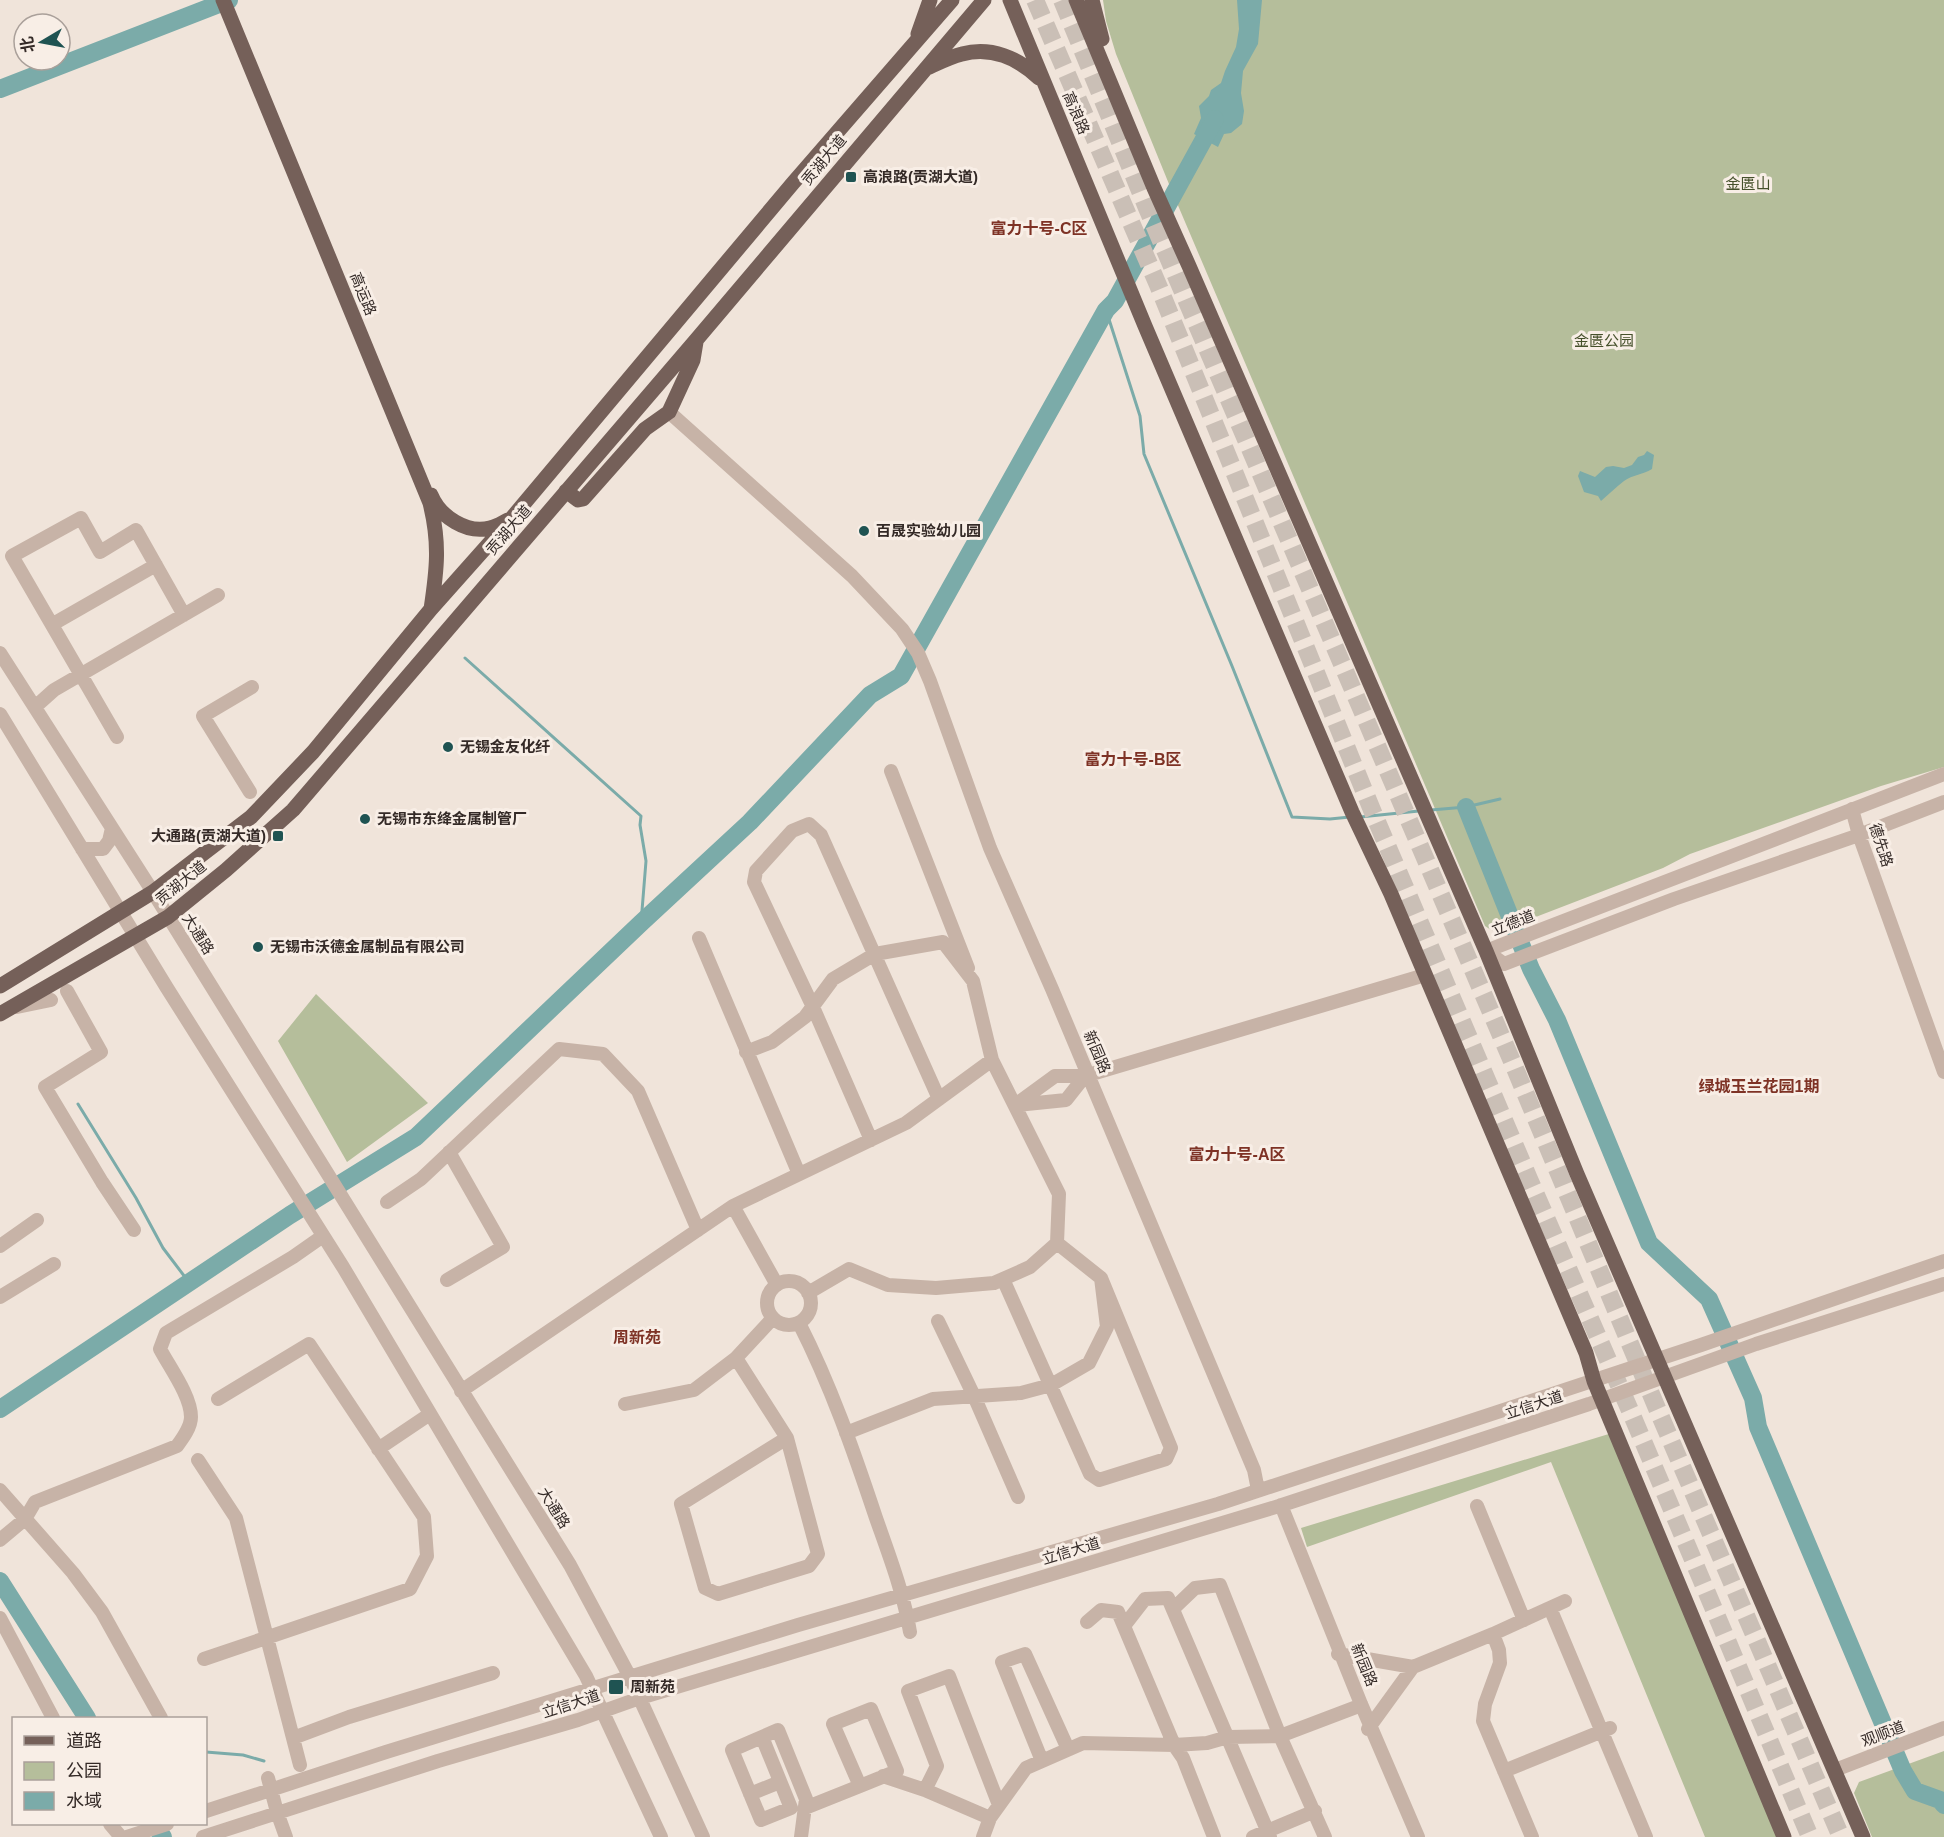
<svg xmlns="http://www.w3.org/2000/svg" width="1944" height="1837" viewBox="0 0 1944 1837" font-family="Arial,'Noto Sans SC',sans-serif">
<rect width="100%" height="100%" fill="#f0e4da"/>
<path fill="#b5be9b" d="M1103,0h841v767l-63,19 -191,68 -27,14 -164,63 -8,-1 -6,-4 -314,-737 -55,-135 -10,-33z
M316,994l112,109 -81,59 -69,-121z
M1612,1433l169,404h-76l-154,-375 -244,85 -6,-19z
M1944,1751v86h-72l-18,-44 5,-11z"/>
<path fill="#7baba9" d="M1237,0h25l-4,44 -15,27 -2,22 3,18 -2,13 -11,9 -7,1 -6,13 -24,-13 7,-16 -2,-12 10,-10 2,-6 10,-7 4,-12 11,-24 3,-18z
M1647,451l7,4 -2,14c-8,5 -20,6 -28,12 -8,6 -15,13 -23,20l-3,-5 -14,-4 -6,-16 2,-5 15,6 11,-10 7,-1 11,2 8,-3 6,-8 6,-2z"/>
<g fill="none" stroke-linecap="round" stroke-linejoin="round">
<path stroke="#7baba9" stroke-width="3" d="M1106,310l34,106 4,38 88,212 60,151 38,2 20,-2
M465,658l176,158 -1,9 6,36 -5,62
M1431,810l35,-3 34,-8
M1360,817l59,-6
M78,1104l58,94 27,50 25,33
M206,1752l37,3 21,6"/>
<path stroke="#7baba9" stroke-width="18" d="M0,89l229,-89
M1466,807l65,162 26,51 92,223 60,56 44,99 5,29 145,344 12,20 25,9 4,5
M0,1409l290,-194 126,-78 225,-214 109,-101 120,-127 31,-19 205,-366 9,-9 100,-182
M0,1581l87,137
M154,1824l9,13"/>
<path stroke="#cabfb6" stroke-width="18" stroke-dasharray="18 9" stroke-linecap="butt" d="M1035,0l123,285 214,525 157,369 103,236 178,422
M1062,0l85,208 367,858 142,340 185,431"/>
<path stroke="#c7b3a7" stroke-width="14" d="M669,412l183,164 50,53 16,24 12,28 60,167 62,141 202,481 4,20
M53,624l103,-59
M0,653l153,239 417,673 60,112 73,160
M35,707l19,-17 164,-95
M0,714l167,274 176,279 243,409 75,161
M117,737l-105,-181 69,-38 19,34 36,-22 48,85
M891,771l77,197
M250,792l-47,-76 49,-29
M1852,809l7,26 85,237
M82,849h21l6,-8 3,-13
M699,938l100,236
M1486,951l18,13 170,-65 185,-64 85,-33
M1486,951l458,-177
M67,991l34,61 -56,35 57,95 32,48
M17,1007l34,-7
M746,1052l26,-10 33,-25 28,-38 42,-25 68,-12 30,39 19,79
M1015,1105l40,-29h30l340,-101
M1017,1105l49,-5 19,-24
M871,1140l-58,-133 -59,-125 2,-11 36,-40 17,-7 12,11 118,264
M387,1202l34,-23 138,-130 44,5 35,37 60,139
M733,1206l173,-83 86,-63 67,134 -2,49 -27,24 -36,16 -58,5 -48,-3 -39,-16 -41,24
M0,1246l37,-26
M1003,1279l87,195 9,6 67,-21 5,-11 -70,-170
M447,1280l56,-33 -54,-95
M767 1303a22 22 0 1 1 44 0a22 22 0 1 1-44 0Z
M0,1297l54,-33
M938,1321l36,75 44,101
M799,1323c32,63 55,129 77,195 13,37 28,76 34,114
M736,1358l51,80 31,116 -9,12 -91,28 -13,-6 -24,-84 106,-66
M461,1391l272,-185 44,79
M625,1404l69,-14 42,-32 37,-40
M846,1433l87,-34 88,-6 30,-8 38,-22 18,-36 -6,-49 -44,-35
M378,1449l52,-35
M198,1460l38,58 64,247
M0,1490l73,83 29,39 59,106
M1281,1505l80,199 57,133
M1477,1506l47,114
M0,1540l25,-21 10,-17 142,-56c6,-8 14,-19 14,-29 0,-21 -21,-49 -31,-68l6,-16 127,-76 30,-21
M1550,1608l96,229
M1173,1609l22,-21 25,-3 60,151 45,101
M0,1618l53,100
M1087,1622l14,-12 17,2 56,133 9,13 31,79
M1124,1626l21,-27 23,-1 102,239
M1493,1634l6,16 1,13 -15,41 -2,17 49,116
M1338,1654l75,13 80,-33 72,-33
M204,1659l206,-70 17,-33 -3,-39 -115,-173 -91,55
M1368,1729l45,-62
M762,1737l29,71 -30,12 -29,-70 46,-20 28,69 -5,38
M293,1738l56,-21 144,-44
M1042,1761l-40,-99 23,-8 43,95
M1835,1770l109,-42
M1504,1771l106,-43
M883,1776l42,14 12,-24 -29,-75 41,-15 50,129
M268,1778l9,34 9,25
M925,1790l65,28
M750,1794l30,-12
M805,1808l55,-22 -27,-62 38,-15 26,62 -37,15
M206,1811l180,-59 412,-127 420,-121 483,-159 243,-84
M110,1824l11,13
M127,1837l40,-13
M203,1837l235,-76 140,-41 62,-22 639,-192 310,-102 167,-60 188,-60
M983,1837l7,-19 36,-50 57,-25 91,2 33,-2 21,-6 52,-1 79,-30
M1253,1837l62,-26"/>
<path stroke="#756059" stroke-width="15" d="M223,0l207,503c10,40 7,66 1,106
M1010,0l135,326 207,486 39,82 195,459 8,28 190,456
M1076,0l78,188 35,78 297,685 91,223 286,663
M1092,0l10,39
M918,34l12,-34
M927,68c11,-5 23,-11 35,-14 29,-8 56,4 77,24
M566,491l12,9 5,-1 62,-70 24,-17 24,-52 3,-18
M431,495c9,22 36,39 59,33 6,-1 12,-5 18,-8
M0,986l153,-94 98,-75 62,-65 118,-143 80,-90 282,-336 159,-183
M0,1014l168,-97 58,-47 67,-60 404,-471 287,-339"/>
</g>
<g fill="#1f5352" stroke="#f8eee6" stroke-width="2">
<rect x="845" y="171" width="12" height="12" rx="3"/>
<circle cx="864" cy="531" r="6"/>
<circle cx="448" cy="747" r="6"/>
<circle cx="365" cy="819" r="6"/>
<rect x="272" y="830" width="12" height="12" rx="3"/>
<circle cx="258" cy="947" r="6"/>
<rect x="608" y="1679" width="16" height="16" rx="3"/>
</g>
<g text-anchor="middle" stroke-width="6" stroke-linejoin="round" paint-order="stroke">
<g font-size="15" fill="#342a27" stroke="#f8eee6">
<text transform="translate(1076 113) rotate(67)" y="5">高浪路</text>
<text transform="translate(824 160) rotate(-50)" y="5">贡湖大道</text>
<text transform="translate(363 294) rotate(68)" y="5">高运路</text>
<text transform="translate(509 530) rotate(-49)" y="5">贡湖大道</text>
<text transform="translate(1881 845) rotate(72)" y="5">德先路</text>
<text transform="translate(181 883) rotate(-39)" y="5">贡湖大道</text>
<text transform="translate(1513 923) rotate(-21)" y="5">立德道</text>
<text transform="translate(198 934) rotate(58)" y="5">大通路</text>
<text transform="translate(1097 1052) rotate(67)" y="5">新园路</text>
<text transform="translate(1534 1405) rotate(-18)" y="5">立信大道</text>
<text transform="translate(554 1508) rotate(58)" y="5">大通路</text>
<text transform="translate(1071 1551) rotate(-17)" y="5">立信大道</text>
<text transform="translate(1364 1665) rotate(68)" y="5">新园路</text>
<text transform="translate(571 1704) rotate(-18)" y="5">立信大道</text>
<text transform="translate(1883 1734) rotate(-21)" y="5">观顺道</text>
</g>
<g font-size="15" font-weight="bold" fill="#342a27" stroke="#f8eee6" text-anchor="start">
<text x="863" y="182">高浪路(贡湖大道)</text>
<text x="876" y="536">百晟实验幼儿园</text>
<text x="460" y="752">无锡金友化纤</text>
<text x="377" y="824">无锡市东绛金属制管厂</text>
<text x="266" y="841" text-anchor="end">大通路(贡湖大道)</text>
<text x="270" y="952">无锡市沃德金属制品有限公司</text>
<text x="630" y="1692">周新苑</text>
</g>
<g font-size="15" fill="#46512c" stroke="#f8eee6">
<text x="1748" y="189">金匮山</text>
<text x="1604" y="346">金匮公园</text>
</g>
<g font-size="16" font-weight="bold" fill="#7e3225" stroke="#f8eee6">
<text x="1039" y="234">富力十号-C区</text>
<text x="1133" y="765">富力十号-B区</text>
<text x="1759" y="1092">绿城玉兰花园1期</text>
<text x="1237" y="1160">富力十号-A区</text>
<text x="637" y="1343">周新苑</text>
</g>
</g>
<rect x="12" y="1717" width="195" height="108" fill="#f8eee6" stroke="#aaa09a" stroke-width="1.5"/>
<rect x="24" y="1736" width="30" height="9" fill="#756059" stroke="#aaa09a" stroke-width="1.5"/>
<text x="66" y="1747" font-size="18" fill="#342a27">道路</text>
<rect x="24" y="1762" width="30" height="18" fill="#b5be9b" stroke="#aaa09a" stroke-width="1.5"/>
<text x="66" y="1777" font-size="18" fill="#342a27">公园</text>
<rect x="24" y="1792" width="30" height="18" fill="#7baba9" stroke="#aaa09a" stroke-width="1.5"/>
<text x="66" y="1807" font-size="18" fill="#342a27">水域</text>
<g transform="translate(42 42) rotate(260)"><circle r="28" fill="#f8eee6" stroke="#aaa09a" stroke-width="1.5"/>
<path d="M0-4.5L10 22L0 15L-10 22Z" fill="#1f5352"/>
<text y="-9" font-size="16" font-weight="bold" text-anchor="middle" fill="#342a27">北</text>
</g>
</svg>
